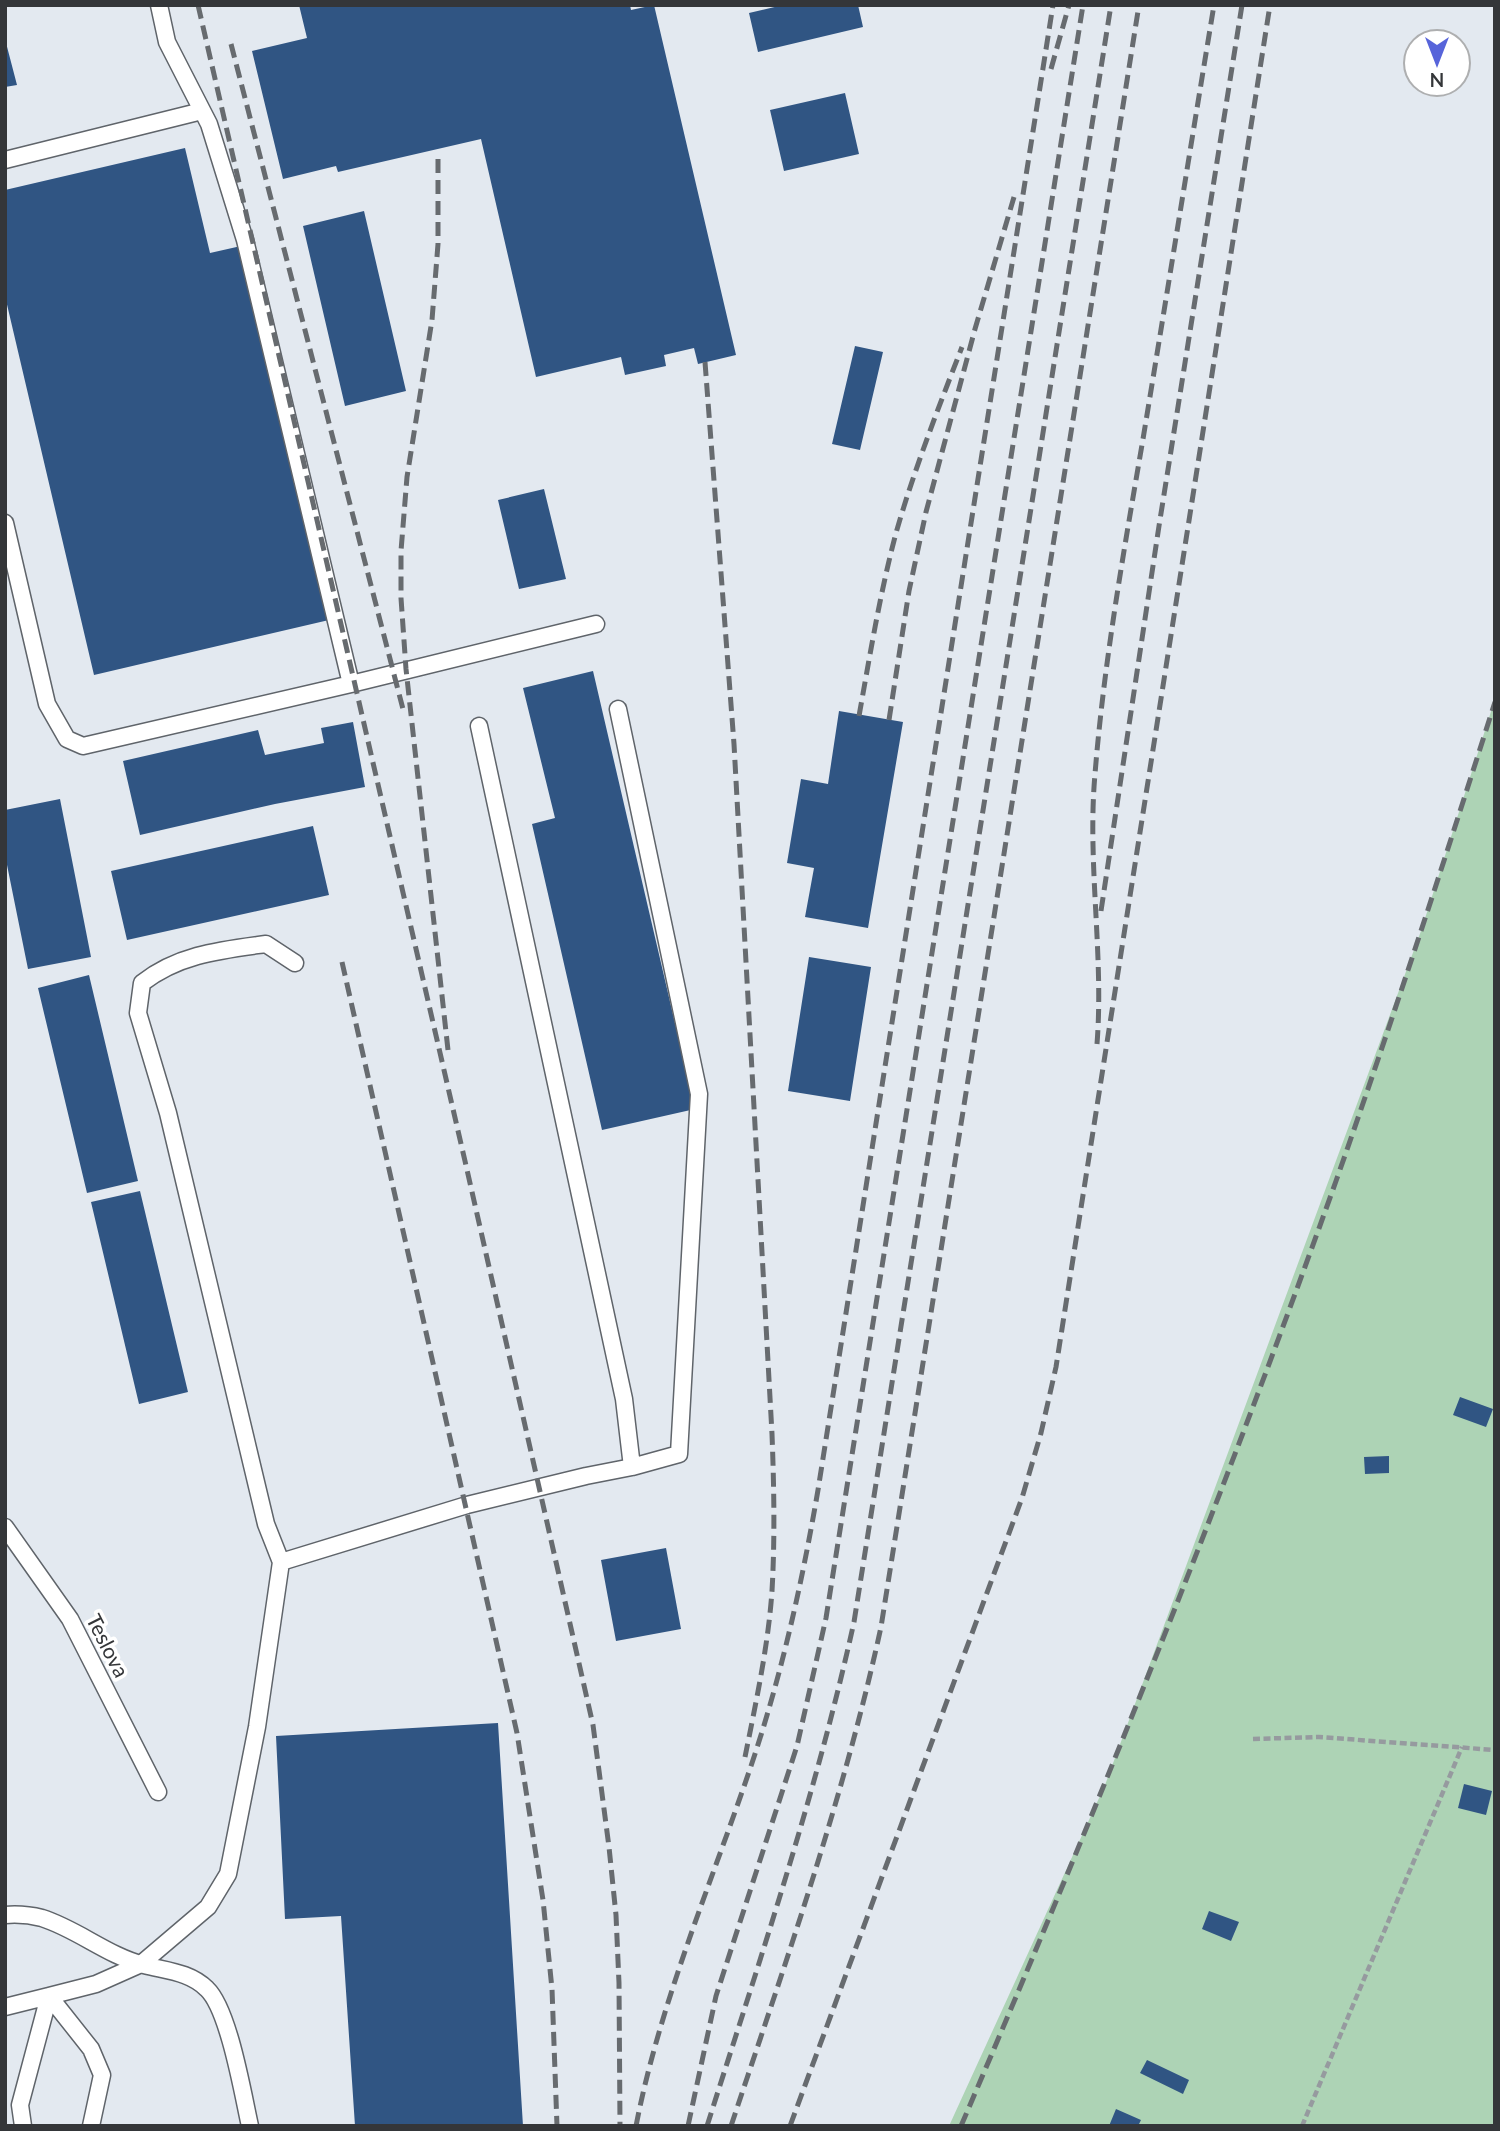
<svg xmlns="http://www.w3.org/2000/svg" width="1500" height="2131" viewBox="0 0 1500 2131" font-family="Lato,sans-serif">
<rect width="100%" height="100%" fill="#e3e9f0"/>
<path fill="#add3b5" d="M1495,699v1427h-546l156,-341 316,-854z"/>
<path fill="#305583" d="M299,5h331l1,5 23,-5 82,350 -38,9 -4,-16 -30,7 2,11 -41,9 -4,-18 -85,20 -55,-238 -143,33 -2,-6 -53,13 -31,-128 55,-13z
M783,5h75l5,22 -105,25 -9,-39z
M5,39l12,46 -12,2z
M845,93l14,61 -75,17 -14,-61z
M185,148l25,105 31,-7 88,374 -235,55 -89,-379v-106z
M364,211l42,180 -61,15 -42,-180z
M855,346l28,6 -23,98 -28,-6z
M544,489l22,90 -47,10 -21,-89z
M593,671l102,438 -93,21 -70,-306 23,-6 -32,-130z
M839,711l64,11 -35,206 -63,-11 9,-49 -27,-5 14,-84 27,5z
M353,722l12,65 -90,17 -135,31 -17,-74 135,-31 7,25 59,-12 -3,-15z
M60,799l31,158 -63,12 -23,-114v-45z
M313,826l16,69 -202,45 -16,-69z
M809,957l62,10 -21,134 -62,-10z
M89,975l49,206 -51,12 -49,-205z
M140,1191l48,201 -49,12 -48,-202z
M1460,1397l33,12 -7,18 -33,-12z
M1389,1456v17l-24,1 -1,-17z
M666,1548l15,81 -65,12 -15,-81z
M498,1723l25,403h-168l-14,-210 -56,3 -9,-183z
M1464,1784l28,7 -6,24 -28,-7z
M1209,1911l30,11 -8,19 -29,-12z
M1147,2060l42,20 -6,14 -43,-21z
M1116,2109l25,11 -3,6h-29z"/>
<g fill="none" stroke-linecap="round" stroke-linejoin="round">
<defs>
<path id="lane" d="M5,160l197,-49
M5,523l42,181 20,35 16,7 268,-62 -106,-444 -36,-116 -42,-82 -8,-37
M351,684l245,-60
M479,726l145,673 8,68
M5,1527l65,92 88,173
M281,1562l186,-57 119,-29 46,-9 47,-13 20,-360 -81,-385
M5,1915c12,-1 25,0 37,3 35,11 66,38 102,47 23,6 46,7 63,24 22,21 36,106 43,137
M5,2007l44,-11 42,53 11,26 -11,51
M23,2126l-3,-21 29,-109 47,-12 45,-20 67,-57 20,-33 29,-147 24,-165 -15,-38 -98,-411 -30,-100 4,-30c37,-29 80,-33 124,-39l29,19"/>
</defs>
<use href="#lane" stroke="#5f646a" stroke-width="19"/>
<path stroke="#969a9f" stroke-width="4.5" stroke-dasharray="7 3.5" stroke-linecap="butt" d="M1253,1739l66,-2 176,13
M1302,2126l160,-379"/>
<use href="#lane" stroke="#fff" stroke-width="16"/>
<path stroke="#676b6f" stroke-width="5" stroke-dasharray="14 7" stroke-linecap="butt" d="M198,5l267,1156 128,564 16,122 7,68 3,68 1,143
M231,44l173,669
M1051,69l18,-64
M438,159v85l-6,76 -25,157 -6,74v47l5,71 42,381
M705,362l29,382 38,690c2,52 3,105 0,157 -4,56 -16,111 -27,166
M859,716c11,-61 21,-123 37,-183 18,-63 42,-124 66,-186
M889,720l20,-129 17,-79 49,-183 39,-132
M1101,911l58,-385 83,-521
M342,962l175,771 26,167 9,89 5,137
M1097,1044c7,-90 -10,-180 -2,-270 9,-112 29,-224 48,-335 24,-145 47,-289 71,-434
M636,2126c24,-124 76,-244 116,-363 30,-90 50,-180 66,-273l235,-1485
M688,2126l28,-130 81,-250 29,-128 257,-1613
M707,2126c53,-167 109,-332 147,-504l257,-1617
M731,2126c55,-165 113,-329 150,-499l258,-1622
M790,2126l232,-628 19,-65 15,-66 214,-1362
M961,2126c134,-312 261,-626 375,-945 56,-159 108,-319 159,-479"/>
</g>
<g text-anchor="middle" stroke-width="7" stroke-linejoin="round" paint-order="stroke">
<g font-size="21" fill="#343639" stroke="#fff">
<text transform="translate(107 1646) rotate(63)" y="7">Teslova</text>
</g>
</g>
<rect width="1500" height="2131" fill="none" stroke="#343639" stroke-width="14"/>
<g transform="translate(1437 63) rotate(180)"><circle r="33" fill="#ffffff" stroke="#aeafb0" stroke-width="2"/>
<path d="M0-5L12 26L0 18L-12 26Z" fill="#5764da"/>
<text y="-10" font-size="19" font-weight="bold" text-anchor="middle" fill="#343639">N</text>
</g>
</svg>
